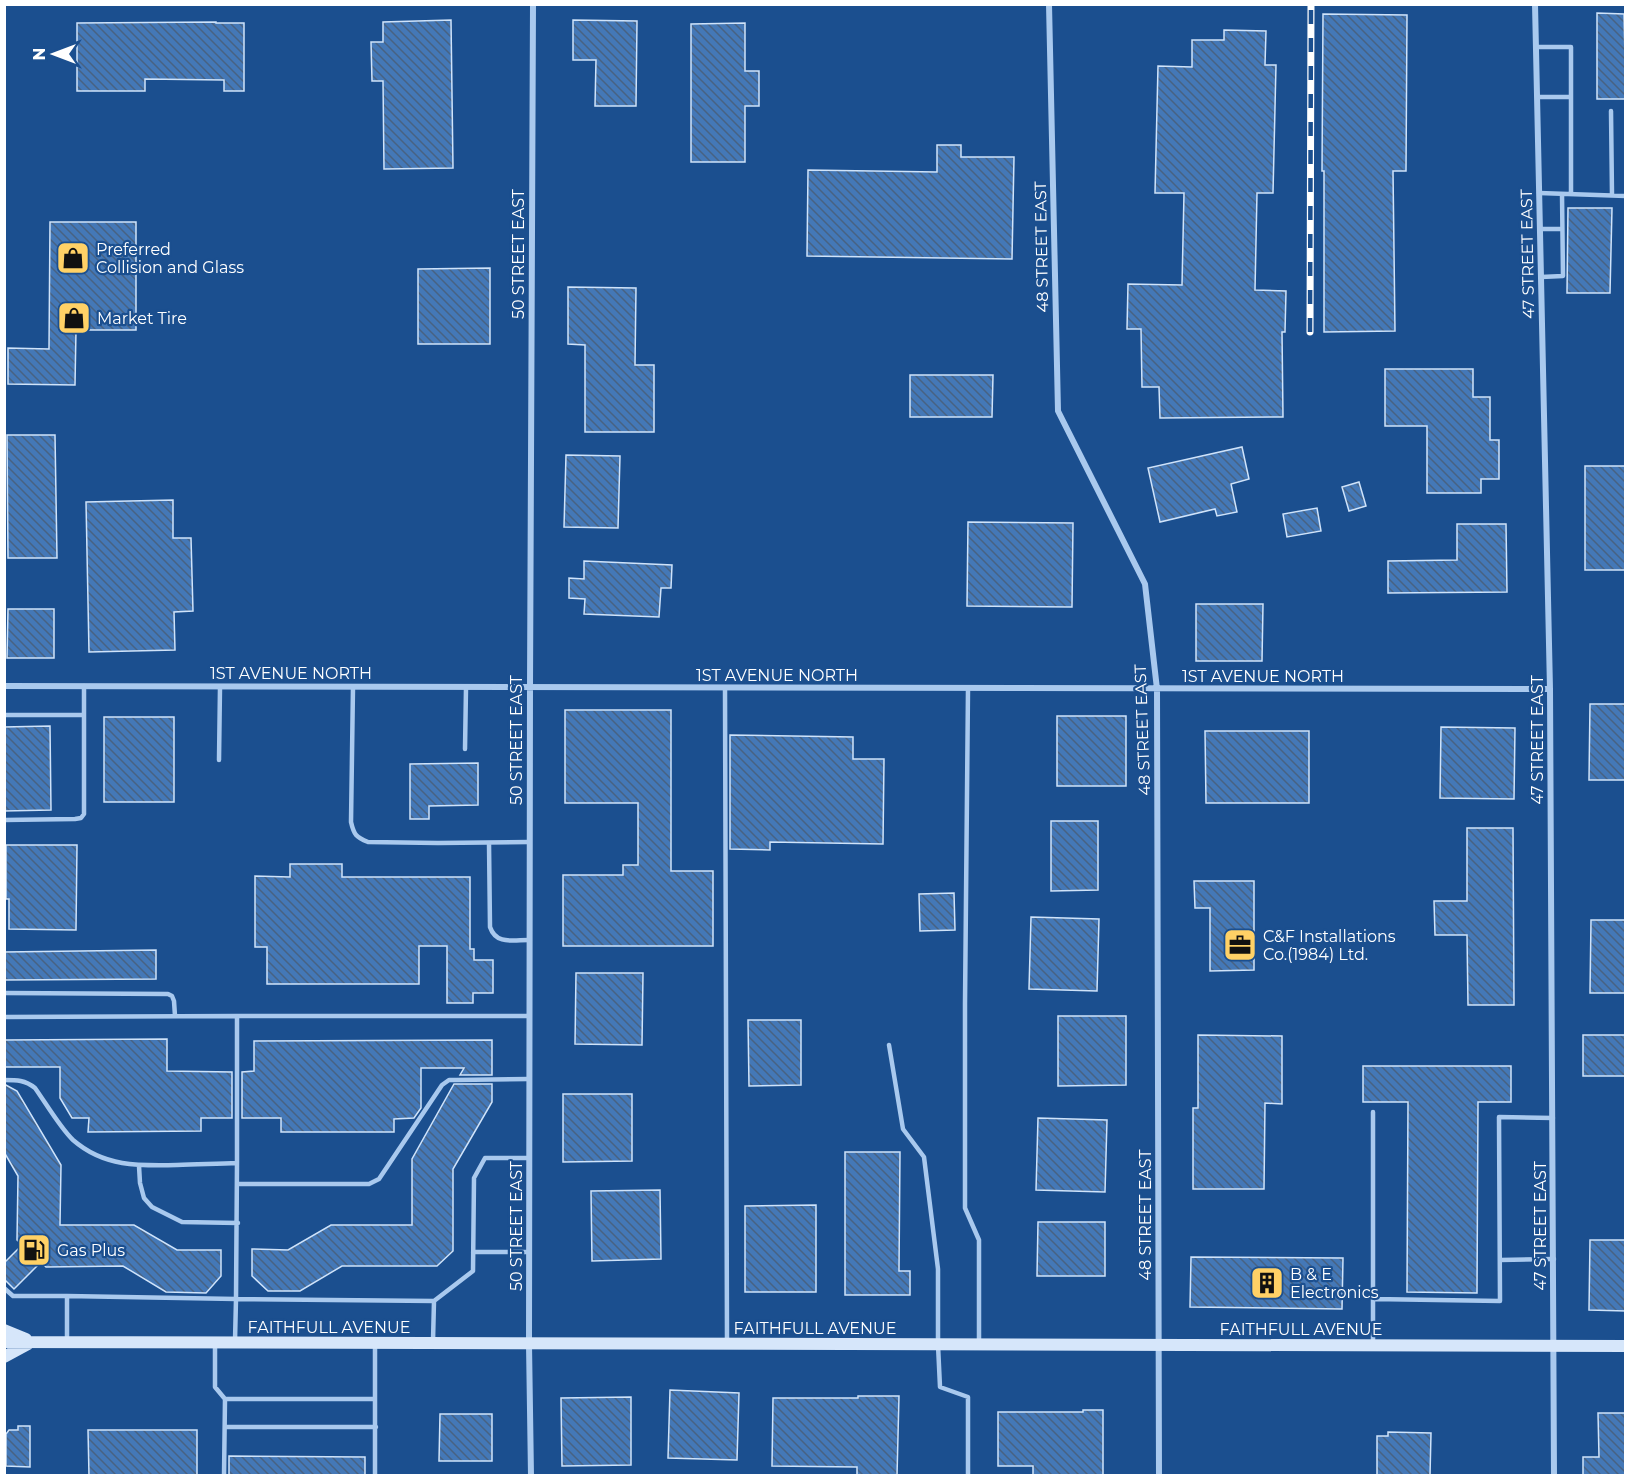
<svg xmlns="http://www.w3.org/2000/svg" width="1630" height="1480" viewBox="0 0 1630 1480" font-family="Montserrat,sans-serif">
<defs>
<pattern id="building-back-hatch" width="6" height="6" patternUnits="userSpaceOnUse" patternTransform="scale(1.5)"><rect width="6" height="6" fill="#4478b7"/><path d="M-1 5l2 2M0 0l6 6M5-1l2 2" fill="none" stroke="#486282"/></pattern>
</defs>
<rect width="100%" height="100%" fill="#1b4f8f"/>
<path fill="url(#building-back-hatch)" stroke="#cfe3fa" stroke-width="1.5" d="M1597,13l27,1 2,85h-29z
M1323,14l84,1 -1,156h-13l2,160 -71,1v-161h-2z
M451,20l2,148 -69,1 -1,-88h-11l-1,-39h12v-20z
M573,20l64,1 -1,85h-41l1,-46h-23z
M216,22v1h28v68h-20v-11l-79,-1v12h-68v-68z
M745,23v48h14v35h-14v56h-54v-138z
M1224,30l42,1 -1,34h11l-3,128h-16l-2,97 31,1 -1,41h-3l1,85 -123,1 -1,-31h-17l-1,-58h-14l1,-45 54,1 2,-92h-29l3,-127 34,1v-27h32z
M937,145h24v12h53l-2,102 -205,-3 1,-86 129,2z
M1568,208h44l-2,85h-43z
M50,222h86v108h-60l-1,55 -67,-1v-36l41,1z
M490,268v76h-72v-75z
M568,287l68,1 -1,77h19v67h-69v-87l-17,-1z
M1385,369h88v28h17v43h9v39h-18v14h-54v-67h-42z
M910,375h83l-1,42h-82z
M7,435h48l2,123h-49z
M1242,447l7,32 -18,5 6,28 -20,4 -2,-7 -55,13 -12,-54z
M566,455l54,1 -2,72 -54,-1z
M1585,466h41v104h-41z
M1359,482l7,24 -17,5 -7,-24z
M173,500v38h18l2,73 -19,1 1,38 -86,2 -3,-150z
M1317,508l4,23 -34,6 -4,-23z
M968,522l105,1 -1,84 -105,-1z
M1457,524h49l1,68 -119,1v-32l69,-1z
M584,561l88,4 -1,23h-10l-2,29 -75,-3 1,-15 -16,-1v-20l15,1z
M1196,604h67l-1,57h-66z
M8,609h46v49h-47z
M1590,704h36v76h-37z
M565,710h106v161h42v75h-150v-71h60v-10h15v-62h-73z
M1057,716h69v70h-69z
M104,717h70v85h-70z
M50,726l1,84 -47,1v-84z
M1441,727l74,1 -1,71 -74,-1z
M1205,731h104v72h-103z
M730,735l123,2v22h31l-1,85 -113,-2v8l-40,-1z
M478,763v42l-49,1v13h-19v-55z
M1051,821h47v69l-47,1z
M1467,828h46l1,177h-46l-1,-70h-32l-1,-34h33z
M6,845h71l-1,85 -67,-1v-30h-3z
M290,864h52v13h128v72h4v11h19v33h-20v10h-26v-57h-28v38h-152v-37h-12v-71l35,1z
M1194,881h60v89l-44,1v-63h-15z
M954,893l1,37 -35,1 -1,-37z
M1031,917l68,2 -2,72 -68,-2z
M1591,920h35v73h-36z
M156,950v29l-152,1v-28z
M576,973h67l-1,72 -67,-1z
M1058,1016h68v69l-68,1z
M748,1020h53v65l-52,1z
M1198,1035l84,1v68l-17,-1 -1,86h-71v-81h5z
M1583,1035h43v41h-43z
M167,1039v32l65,1v46h-31v13l-113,1 1,-14h-17l-12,-20v-31h-56v-27z
M492,1040v35h-32l4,-7h-43v40l-7,10 -20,1v13h-113v-14h-39v-46l12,-1v-30z
M1363,1066h148v36h-33l-1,191 -70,-1 1,-190h-45z
M4,1084l13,7 44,74 -1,60h74l43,25h44v26l-15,17 -40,-1 -43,-26 -77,1 -5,-5 -27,27 -10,-10v-16l18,-18 -5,-5 1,-64 -14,-24z
M454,1084h38v18l-39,67v82l-16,15h-95l-42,25h-32l-16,-15v-27l36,1 43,-25h81v-66z
M563,1094h69v67l-69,1z
M1038,1118l69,2 -2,72 -69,-2z
M845,1152h55l-1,119h11v24h-65z
M660,1190l1,69 -69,2 -1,-70z
M816,1205v87h-71v-86z
M1038,1222h67v54h-68z
M1590,1240h36v71l-37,-1z
M1191,1257l152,1 -1,51 -152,-2z
M670,1390l69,3 -2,67 -69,-2z
M858,1396h41l-2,80h-40v-9l-85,-1 1,-68h85z
M631,1397v68l-69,1 -1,-68z
M1083,1410h20v66h-70v-10h-35v-54h85z
M1598,1413h28v63h-43v-19h16z
M440,1414h52v47h-53z
M18,1426h12v41l-24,-1v-32l3,-4h9z
M88,1430h109v46h-108z
M1388,1432l43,1 -1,43h-53v-40h11z
M229,1456l136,1v19h-136z"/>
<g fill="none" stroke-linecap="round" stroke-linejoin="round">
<path stroke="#a9c9ee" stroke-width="4.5" d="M1536,47h35v147
M1537,97h34
M1611,111l1,84
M1539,193l87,3
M1540,229h22
M1541,277l22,-1 -1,-82
M353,687l-2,135c3,13 5,15 17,20l70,1 91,-1
M725,688l2,654
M968,689l-3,315v204l14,32v103
M4,715h80
M465,749l1,-61
M219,760l1,-73
M4,820l71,-1 6,-1 3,-4v-128
M489,843l1,84c6,18 23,13 39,13
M4,993l164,1 4,2 2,5 1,15
M237,1016h292
M4,1017l233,-1v147
M889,1045l14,84 21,28 14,112v76l2,42 28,10v79
M4,1080c13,0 21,0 31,8 10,14 26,41 38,52 31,27 66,26 104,25 20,-1 40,-1 60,-2l-1,136 198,2 -1,40
M139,1166l1,17 4,15 8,9 30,15 56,1
M237,1184h132l10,-5 63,-94 7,-5h7l73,-1
M473,1252h56
M1500,1260l54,-1
M4,1288l9,8h54v44
M67,1296l169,3 -1,42
M1373,1299l127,2 -1,-184 54,1
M434,1301l39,-30 1,-93 11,-20h44
M215,1343v44l10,12h150v-55
M1373,1343v-231
M225,1427h151
M224,1476l1,-77
M375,1476v-77"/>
<path stroke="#a9c9ee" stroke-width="6" d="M1049,4l9,407 87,173 12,105 2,787
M1535,4l15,685 4,787
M4,686l1546,3
M531,1476l-2,-132 1,-656 3,-684"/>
<path stroke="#d6e6fa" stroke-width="12" d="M4,1330l22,9
M4,1342l1622,4
M4,1357l24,-13"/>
<defs>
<path id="rail" d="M1310,332l1,-328"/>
</defs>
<use href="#rail" stroke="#fff" stroke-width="7"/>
<use href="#rail" stroke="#1b4f8f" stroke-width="4.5" stroke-dasharray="14" stroke-linecap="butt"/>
</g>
<defs>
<symbol id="shop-square" viewBox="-11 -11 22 22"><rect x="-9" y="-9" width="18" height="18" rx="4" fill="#ffd166" stroke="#1b4f8f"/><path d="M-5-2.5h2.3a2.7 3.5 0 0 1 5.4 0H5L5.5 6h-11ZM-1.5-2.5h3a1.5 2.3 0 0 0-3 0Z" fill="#111"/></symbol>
<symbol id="office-square" viewBox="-11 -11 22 22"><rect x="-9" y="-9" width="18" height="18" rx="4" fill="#ffd166" stroke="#1b4f8f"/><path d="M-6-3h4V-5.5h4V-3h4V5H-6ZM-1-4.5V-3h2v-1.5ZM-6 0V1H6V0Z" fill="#111"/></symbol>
<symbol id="fuel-square" viewBox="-11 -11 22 22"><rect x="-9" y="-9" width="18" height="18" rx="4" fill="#ffd166" stroke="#1b4f8f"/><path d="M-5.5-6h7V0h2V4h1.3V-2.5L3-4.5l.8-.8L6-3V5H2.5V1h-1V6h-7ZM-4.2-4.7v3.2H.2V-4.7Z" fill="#111"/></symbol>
<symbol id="building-square" viewBox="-11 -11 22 22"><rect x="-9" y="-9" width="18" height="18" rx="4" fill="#ffd166" stroke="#1b4f8f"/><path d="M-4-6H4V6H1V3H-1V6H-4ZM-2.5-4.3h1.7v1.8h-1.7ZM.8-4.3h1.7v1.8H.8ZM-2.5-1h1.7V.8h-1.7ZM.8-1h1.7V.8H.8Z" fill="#111"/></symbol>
</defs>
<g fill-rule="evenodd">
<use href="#shop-square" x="54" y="239" width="38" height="38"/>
<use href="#shop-square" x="55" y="299" width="38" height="38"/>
<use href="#office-square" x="1221" y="926" width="38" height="38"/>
<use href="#fuel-square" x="15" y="1231" width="38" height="38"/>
<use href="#building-square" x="1248" y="1264" width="38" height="38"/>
</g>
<g text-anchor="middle" stroke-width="4.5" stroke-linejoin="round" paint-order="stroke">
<g font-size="16" fill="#fff" stroke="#1b4f8f">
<text transform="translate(1041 247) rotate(-91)" y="6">48 STREET EAST</text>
<text transform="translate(518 254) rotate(-90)" y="6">50 STREET EAST</text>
<text transform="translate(1527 254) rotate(-91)" y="6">47 STREET EAST</text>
<text x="291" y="679">1ST AVENUE NORTH</text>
<text x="777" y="681">1ST AVENUE NORTH</text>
<text x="1263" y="682">1ST AVENUE NORTH</text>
<text transform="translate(1142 730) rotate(-92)" y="6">48 STREET EAST</text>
<text transform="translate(516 740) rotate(-90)" y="6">50 STREET EAST</text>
<text transform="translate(1537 740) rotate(-90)" y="6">47 STREET EAST</text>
<text transform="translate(1145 1215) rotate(-90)" y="6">48 STREET EAST</text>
<text transform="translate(516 1226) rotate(-90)" y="6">50 STREET EAST</text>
<text transform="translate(1540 1226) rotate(-90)" y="6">47 STREET EAST</text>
<text x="329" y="1333">FAITHFULL AVENUE</text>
<text x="815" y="1334">FAITHFULL AVENUE</text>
<text x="1301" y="1335">FAITHFULL AVENUE</text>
</g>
<g font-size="16" fill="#fff" stroke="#1b4f8f" text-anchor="start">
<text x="96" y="255">Preferred<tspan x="96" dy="18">Collision and Glass</tspan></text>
<text x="97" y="324">Market Tire</text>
<text x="1263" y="942">C&amp;F Installations<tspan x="1263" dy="18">Co.(1984) Ltd.</tspan></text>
<text x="57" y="1256">Gas Plus</text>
<text x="1290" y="1280">B &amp; E<tspan x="1290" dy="18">Electronics</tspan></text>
</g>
</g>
<rect width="1630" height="1480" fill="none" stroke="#ffffff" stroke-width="12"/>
<g transform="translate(54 54) rotate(270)" stroke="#1b4f8f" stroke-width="4.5" paint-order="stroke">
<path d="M0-4.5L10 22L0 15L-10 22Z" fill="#ffffff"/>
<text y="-9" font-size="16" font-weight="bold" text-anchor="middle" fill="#ffffff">N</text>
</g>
</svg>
